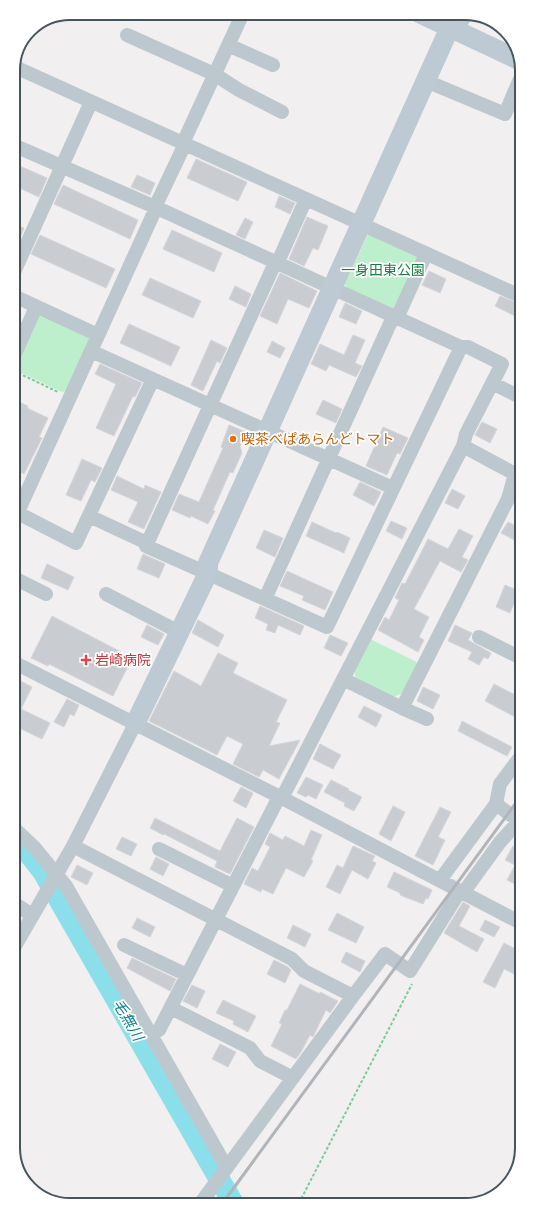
<svg xmlns="http://www.w3.org/2000/svg" width="535" height="1218" viewBox="0 0 535 1218" font-family="'IBM Plex Sans','Noto Sans JP',sans-serif">
<rect width="100%" height="100%" fill="#f1efef"/>
<path fill="#beefcc" d="M368,234l50,20 -20,55 -6,1 -44,-21 -3,-5z
M40,314l48,22 2,5 -23,50 -5,1 -47,-22 -1,-7z
M370,639l49,24 -16,30 -10,4 -37,-17 -2,-11z"/>
<g fill="none" stroke-linecap="round" stroke-linejoin="round">
<path stroke="#8bdfeb" stroke-width="21" d="M15,841l13,12 15,19 172,300 19,32"/>
</g>
<path fill="#c9ccd1" stroke="#d3d6da" d="M196,159l51,23 -9,19 -51,-23z
M13,163l34,15 -8,19 -26,-12z
M137,175l18,8 -5,12 -19,-8z
M63,185l75,35 -8,19 -76,-35z
M279,196l16,7 -5,11 -15,-7z
M307,217l21,9 -10,24 -5,-2 -9,18 -15,-7z
M245,218l8,4 -8,17 -9,-4z
M14,224l10,4 -8,19 -2,-1z
M172,230l50,23 -8,19 -51,-23z
M40,235l75,34 -9,19 -75,-34z
M429,271l17,8 -6,14 -18,-8z
M280,273l37,18 -8,17 -21,-9 -11,25 -17,-8z
M150,278l51,23 -8,17 -51,-23z
M235,286l16,8 -5,13 -17,-8z
M500,296l20,8 -5,12 -20,-10z
M345,303l17,8 -6,13 -17,-7z
M129,324l51,23 -9,19 -51,-23z
M353,335l12,5 -10,23 7,3 -6,11 -27,-12 -3,6 -15,-7 9,-20 24,11z
M211,340l16,8 -7,15 -3,-2 -14,30 -12,-6z
M272,341l13,7 -5,10 -13,-6z
M100,364l42,19 -7,14 -2,-1 -19,40 -18,-8 20,-44 -21,-10z
M14,400l14,6 -1,2 21,10 -9,19 3,1 -18,36 -10,-5v-32l7,-14 -7,-3z
M323,400l19,9 -6,14 -20,-9z
M482,422l15,7 -7,14 -15,-8z
M229,425l17,7 -6,14 2,7 -9,20 -3,-1 -17,38 2,1 -7,13 -17,-8 -1,2 -18,-8 7,-16 20,8 24,-54 -2,-1z
M383,427l25,11 -8,16 -3,-1 -10,22 -21,-9z
M82,459l20,9 -7,14 -4,-2 -10,21 -15,-6z
M117,476l27,13 1,-4 16,7 -17,37 -16,-7 10,-20 -27,-12z
M360,482l21,10 -7,14 -21,-11z
M452,489l13,7 -7,13 -13,-6z
M391,521l16,7 -5,11 -16,-8z
M312,522l24,11 1,-1 13,6 -6,15 -38,-17z
M508,522l12,6v15l-19,-10z
M459,529l14,7 -11,21 6,3 -7,12 -21,-11 -5,9 -21,39 15,8 -10,20 5,3 -6,12 -40,-22 7,-13 4,3 10,-20 -4,-2 7,-15 3,1 23,-45 20,10z
M264,530l19,8 -8,19 -19,-9z
M143,554l22,10 -6,14 -22,-9z
M47,564l27,13 -6,13 -27,-12z
M287,571l46,21 -8,18 -23,-10 2,-4 -24,-10z
M505,585l14,6 -9,22 -14,-6z
M260,606l44,20 -4,9 -22,-10 -3,8 -9,-3 2,-6 -13,-6z
M52,616l69,36 -3,6 11,6 -16,32 -64,-32 -1,2 -17,-8z
M198,620l26,15 -6,12 -26,-14z
M147,625l17,9 -6,11 -17,-8z
M455,625l17,8 -4,7 23,13 -3,6 -4,-2 -5,8 -11,-6 4,-7 -24,-11z
M330,635l18,8 -7,13 -17,-8z
M218,653l20,10 -5,10 54,27 -11,22 4,1 -11,23 31,-6 -21,39 -16,-9 -4,7 -26,-13 10,-20 -16,-8 -10,19 -68,-34 25,-50 27,15z
M15,678l17,9 -11,22 29,14 -8,16 -27,-13z
M494,684l27,14v22l-36,-19z
M423,687l17,8 -7,14 -16,-8z
M67,699l12,6 -5,11 -4,-2 -6,13 -10,-5z
M364,706l18,9 -6,12 -18,-10z
M462,721l50,26 -5,9 -49,-25z
M320,744l21,11 -8,14 -20,-10z
M306,777l17,8 -7,14 -8,-4 -2,2 -9,-4z
M331,780l18,9 -1,1 14,7 -8,14 -10,-5 1,-3 -21,-11z
M241,787l12,6 -7,15 -13,-7z
M393,806l12,6 -14,29 -12,-7z
M440,807l11,5 -13,25 7,3 -12,25 -18,-9z
M155,818l65,33 17,-33 17,9 -24,47 -15,-7 2,-6 -53,-27 -1,1 -13,-7z
M311,830l11,5 -11,25 2,1 -9,16 -18,-9 -13,26 -11,-5 -1,3 -17,-8 8,-16 6,3 12,-24 -5,-3 5,-11 13,7 2,-4 19,10z
M122,837l15,7 -6,12 -15,-7z
M353,846l22,10 -3,5 4,2 -8,16 -16,-9 -12,24 -14,-7 11,-22 6,3z
M513,846l8,4v37l-14,-7 8,-15 -10,-5z
M156,857l13,7 -6,12 -13,-7z
M77,865l16,8 -6,12 -16,-8z
M394,872l38,18 -4,9 -2,-1 -3,6 -23,-9v-2l-13,-6z
M463,902l7,4 -11,20 25,13 -7,13 -33,-19z
M337,913l27,14 -8,16 -28,-13z
M137,918l18,9 -5,10 -18,-9z
M485,920l15,7 -6,10 -14,-7z
M293,925l18,9 -6,13 -18,-9z
M504,943l17,9 1,26 -18,-9 -9,19 -12,-6z
M346,952l19,9 -5,11 -19,-10z
M132,958l44,21 -6,12 -43,-23z
M274,960l14,7 3,3 -6,13 -18,-9z
M300,984l20,10v-2l18,9 -8,12 -4,-3 -12,25 -1,2 -3,-2 -9,17 -5,7 -25,-13 11,-22 -3,-1 6,-13h2z
M192,985l13,6 -8,17 -14,-7z
M223,1000l33,16 -8,16 -15,-8 1,-3 -18,-8z
M220,1044l16,8 -8,15 -16,-8z"/>
<g fill="none" stroke-linecap="round" stroke-linejoin="round">
<path stroke="#76cc9a" stroke-width="2" stroke-dasharray="3 2" stroke-linecap="butt" d="M14,371l44,21
M299,1203l113,-219"/>
<path stroke="#bdc8ce" stroke-width="14" d="M457,31l9,-18
M127,35l87,39 25,16 43,22
M228,45l45,20
M13,66l507,230
M426,81l79,33 14,-33
M183,143l60,-130
M13,145l142,62 306,140h7l34,17 -36,70 -3,12 -181,352
M155,207l30,-63
M275,263l-129,283 119,53 62,28 134,-280
M277,264l29,-65
M14,272l77,-170
M14,296l84,39
M397,318l29,-64
M91,351l302,137
M14,356l22,-49
M492,383l28,14
M14,511l62,32 77,-164
M14,513l7,-8 135,-297
M89,516l58,27
M14,578l32,16
M106,594l73,38
M265,599l128,-282
M479,637l42,21
M15,663l267,135 239,125
M343,679l59,29 106,-209 7,-25 -52,-28
M402,708l25,11
M496,804l23,17
M15,829l19,18 32,39 161,282
M73,846l219,113 12,12 49,25 32,-42 25,17 50,-80
M159,849l74,37
M440,880l56,-76 4,-20 21,-28
M463,893l37,-51 21,-23
M15,904l17,11
M124,945l63,30
M15,946l58,-100 62,-122
M171,1008l79,40 10,13 33,17
M159,1030l120,-233
M200,1204l153,-208"/>
<path stroke="#bdc9d3" stroke-width="20" d="M419,13l100,47
M135,724l73,-151v-10l242,-536"/>
<path stroke="#b1b5b9" stroke-width="3" d="M222,1204l299,-408"/>
</g>
<circle fill="#e8710a" stroke="#fff" stroke-width="1.5" cx="233" cy="439" r="4"/>
<path fill="#e0444e" stroke="#fff" stroke-width="1.5" d="M84 654h4v4h4v4h-4v4h-4v-4h-4v-4h4z"/>
<g text-anchor="middle" stroke-width="3.5" stroke-linejoin="round" paint-order="stroke">
<g font-size="14" fill="#187e42" stroke="#fff">
<text x="383" y="275">一身田東公園</text>
</g>
<g font-size="14" fill="#c56008" stroke="#fff" text-anchor="start">
<text x="241" y="444">喫茶べぱあらんどトマト</text>
</g>
<g font-size="14" fill="#be3a42" stroke="#fff" text-anchor="start">
<text x="95" y="665">岩崎病院</text>
</g>
<g font-size="15" font-style="italic" fill="#0e8192" stroke="#fff">
<text transform="translate(128 1020) rotate(60)" y="5">毛無川</text>
</g>
</g>
<path d="M0 0H535V1218H0ZM70 20H465A50 50 0 0 1 515 70V1148A50 50 0 0 1 465 1198H70A50 50 0 0 1 20 1148V70A50 50 0 0 1 70 20Z" fill="#fff" fill-rule="evenodd"/>
<path fill="none" stroke="#47545c" stroke-width="2" d="M70 20H465A50 50 0 0 1 515 70V1148A50 50 0 0 1 465 1198H70A50 50 0 0 1 20 1148V70A50 50 0 0 1 70 20Z"/>
</svg>
